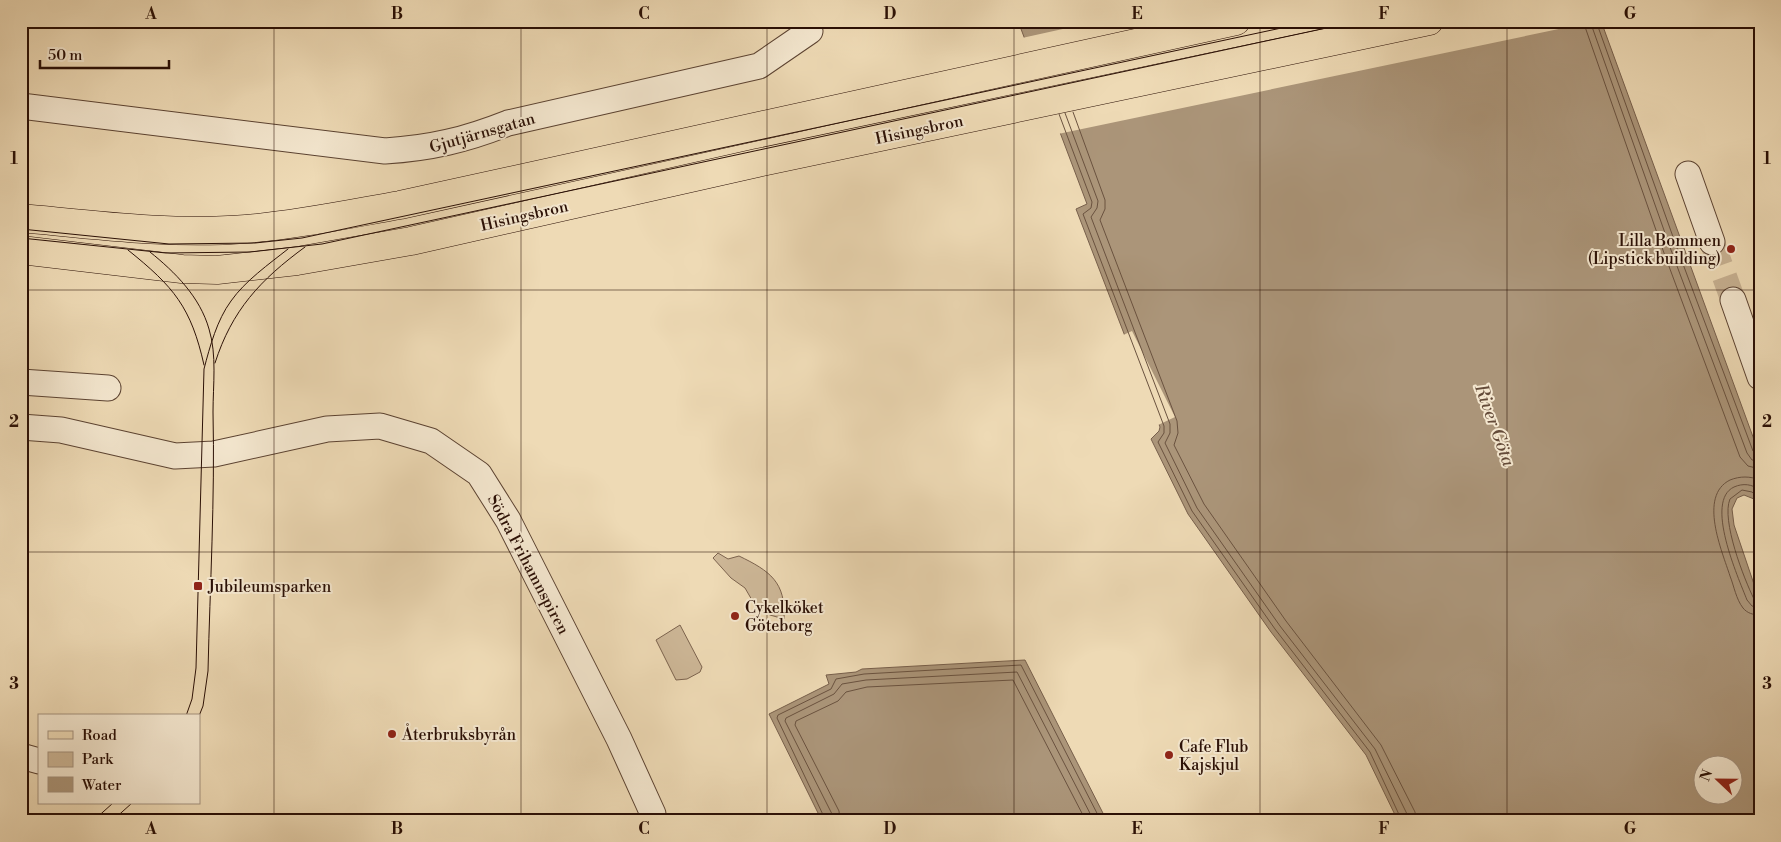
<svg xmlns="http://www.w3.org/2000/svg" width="1781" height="842" viewBox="0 0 1781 842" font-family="'Libre Bodoni',serif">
<rect width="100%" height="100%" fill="#eedab5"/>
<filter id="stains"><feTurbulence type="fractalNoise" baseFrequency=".004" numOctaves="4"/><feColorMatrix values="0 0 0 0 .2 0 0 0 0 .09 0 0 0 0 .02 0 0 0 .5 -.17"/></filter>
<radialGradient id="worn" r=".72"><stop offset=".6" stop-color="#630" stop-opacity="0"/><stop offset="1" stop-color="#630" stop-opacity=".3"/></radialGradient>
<path fill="#cdb797" stroke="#7c634e" d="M718,553l10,6 11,-3c31,15 47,26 45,63l-14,-4 -14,-8 -11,-19 -14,-10 -18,-20z
M680,625l22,42 -2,5 -13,7 -11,1 -20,-40z"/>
<path fill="#ab9579" stroke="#775f4b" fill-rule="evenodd" d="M1018,21h583l159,435v53l-6,-10 -10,-4 -7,3 -5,11 2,16 26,77v219h-362l-32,-66 -95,-123 -83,-118 -37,-75 8,-8 1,-4 -84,-218 11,-5zM1704,764h30v30h-30z
M1025,660l82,161h-285l-53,-107 60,-30 -3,-9 30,-3 6,-3z"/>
<path fill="#eedab5" d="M1099,21h498l-539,113 -36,-96z
M1132,331l43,86 -19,9 -35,-90z"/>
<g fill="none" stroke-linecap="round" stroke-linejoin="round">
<path stroke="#6a523f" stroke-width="1" d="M1583,21l81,232 76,204 8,9 12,3
M1590,21l81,229 76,203 5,7 8,1
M1596,21l81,227 76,203 7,4
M1073,112l32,88v9l-5,11 77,201 1,12 -4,12 30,59 82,117 95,124 34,67 1,9
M1065,113l33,88 -1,7 -6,9 79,207v9l-5,10 32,65 83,118 95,123 32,65 2,7
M1059,114l33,88 -1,6 -8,6 81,212v7l-6,9 34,69 83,118 95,123 32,69
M1760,480c-10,-4 -20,-4 -30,0 -32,16 -8,71 0,96 4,10 6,23 13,32 4,5 10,7 17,7
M1760,490c-8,-6 -17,-7 -26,-3 -30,14 4,90 13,113l5,6 8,2
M1760,499l-8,-7 -10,-2 -12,9c-9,21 14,80 24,100l6,2
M826,821l-49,-103 1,-3 53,-26 5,-10 28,-5 157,-9 80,156
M833,821l-1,-7 -47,-93 1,-3 48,-24 8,-10 24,-4 151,-8 77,149
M840,821l-1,-10 -44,-86 1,-4 42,-20 8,-9 21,-5 146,-7 73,141"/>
<path stroke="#c7b192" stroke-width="25" stroke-dasharray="25 12" stroke-linecap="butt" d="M1712,242l21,58"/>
<defs>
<path id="minor" d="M21,106l364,45c46,-3 80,-11 123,-28l251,-57 51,-35
M1688,174l24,68
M1733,300l27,77
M21,382l87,6
M21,427l40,3 114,26 39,-2 113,-25 53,-3 51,15 48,33 29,46 111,219 34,75
M21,756l18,5"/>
<path id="major" d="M21,218c75,7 150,17 225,11 51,-4 103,-15 154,-24l836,-184
M21,250l161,19 35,1 80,-9 114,-20 346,-78 672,-142"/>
</defs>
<use href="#minor" stroke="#5b4231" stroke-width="27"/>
<use href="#major" stroke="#2a0f05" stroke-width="29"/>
<use href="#minor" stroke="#f4e7cf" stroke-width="25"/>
<use href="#major" stroke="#eedab5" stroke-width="28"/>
<path stroke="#2a0f05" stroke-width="1" d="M21,229l148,15 86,-1 47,-5 1012,-217
M21,238l145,15 84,-1 72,-8 1037,-223
M128,250c46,37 63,57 76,115
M150,252c25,20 50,45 59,77 8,26 4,56 4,83 2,87 -3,173 -5,259l-5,35 -4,10
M215,363c17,-53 45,-83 90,-116
M186,716l6,-17 4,-31 8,-299c6,-23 13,-49 27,-68 14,-20 38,-37 57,-52
M93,821l20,-18
M112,821l20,-18"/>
</g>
<path fill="none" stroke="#2a0f05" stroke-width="1" stroke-opacity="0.55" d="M274,21v800M521,21v800M767,21v800M1014,21v800M1260,21v800M1507,21v800M21,290h1739M21,552h1739"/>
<g fill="#8f2418" stroke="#f4e7cf" stroke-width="2">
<circle cx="1731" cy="249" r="5"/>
<rect x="193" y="581" width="10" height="10" rx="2.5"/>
<circle cx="735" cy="616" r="5"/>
<circle cx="392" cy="734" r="5"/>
<circle cx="1169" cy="755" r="5"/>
</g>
<g text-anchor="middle" stroke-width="4" stroke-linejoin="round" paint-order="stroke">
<g font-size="16" fill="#2a0f05" stroke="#f4e7cf">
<text transform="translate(919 129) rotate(-12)" y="6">Hisingsbron</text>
<text transform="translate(482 132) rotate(-16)" y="6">Gjutjärnsgatan</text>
<text transform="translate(524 215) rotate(-13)" y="6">Hisingsbron</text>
<text transform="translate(529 564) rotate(62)" y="6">Södra Frihamnspiren</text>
</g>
<g font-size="16" fill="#2a0f05" stroke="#f4e7cf" text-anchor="start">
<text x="1721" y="246" text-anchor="end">Lilla Bommen<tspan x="1721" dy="18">(Lipstick building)</tspan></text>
<text x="208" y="592">Jubileumsparken</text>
<text x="745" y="613">Cykelköket<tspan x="745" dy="18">Göteborg</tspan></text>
<text x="402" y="740">Återbruksbyrån</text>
<text x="1179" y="752">Cafe Flub<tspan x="1179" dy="18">Kajskjul</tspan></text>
</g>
<g font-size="18" font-style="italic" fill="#644b39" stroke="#f4e7cf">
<text transform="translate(1495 425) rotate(70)" y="6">River Göta</text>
</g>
</g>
<rect width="1781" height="842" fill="none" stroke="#eedab5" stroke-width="55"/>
<rect x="38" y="714" width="162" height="90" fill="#f4e7cf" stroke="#a3917e"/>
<rect x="48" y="731" width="25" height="8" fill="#eedab5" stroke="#a3917e"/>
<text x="82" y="740" font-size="15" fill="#2a0f05">Road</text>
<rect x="48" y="752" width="25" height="15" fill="#cdb797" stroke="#a3917e"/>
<text x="82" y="764" font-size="15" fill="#2a0f05">Park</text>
<rect x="48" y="777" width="25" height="15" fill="#ab9579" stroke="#a3917e"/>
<text x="82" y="790" font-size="15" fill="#2a0f05">Water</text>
<g transform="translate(1718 780) rotate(292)"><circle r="24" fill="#f4e7cf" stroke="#a3917e"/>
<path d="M0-4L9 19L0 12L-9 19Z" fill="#8f2418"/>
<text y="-8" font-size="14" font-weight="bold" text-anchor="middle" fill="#2a0f05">N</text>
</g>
<path d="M40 60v8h129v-8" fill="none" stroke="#2a0f05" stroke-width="2.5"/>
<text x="48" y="60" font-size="15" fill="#2a0f05" stroke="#f4e7cf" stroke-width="4" paint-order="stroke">50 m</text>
<rect x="28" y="28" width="1726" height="786" fill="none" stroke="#2a0f05" stroke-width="2"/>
<g font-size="16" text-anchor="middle" font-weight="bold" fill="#2a0f05">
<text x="151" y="19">A</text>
<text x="397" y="19">B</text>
<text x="644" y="19">C</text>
<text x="890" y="19">D</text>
<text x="1137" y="19">E</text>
<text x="1384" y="19">F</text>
<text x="1630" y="19">G</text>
<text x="14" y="164">1</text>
<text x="1767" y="164">1</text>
<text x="14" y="427">2</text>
<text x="1767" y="427">2</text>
<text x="14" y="689">3</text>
<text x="1767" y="689">3</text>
<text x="151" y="834">A</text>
<text x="397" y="834">B</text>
<text x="644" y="834">C</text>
<text x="890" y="834">D</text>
<text x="1137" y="834">E</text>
<text x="1384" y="834">F</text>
<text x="1630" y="834">G</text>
</g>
<rect width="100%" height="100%" filter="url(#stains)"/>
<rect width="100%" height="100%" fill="url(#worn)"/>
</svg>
